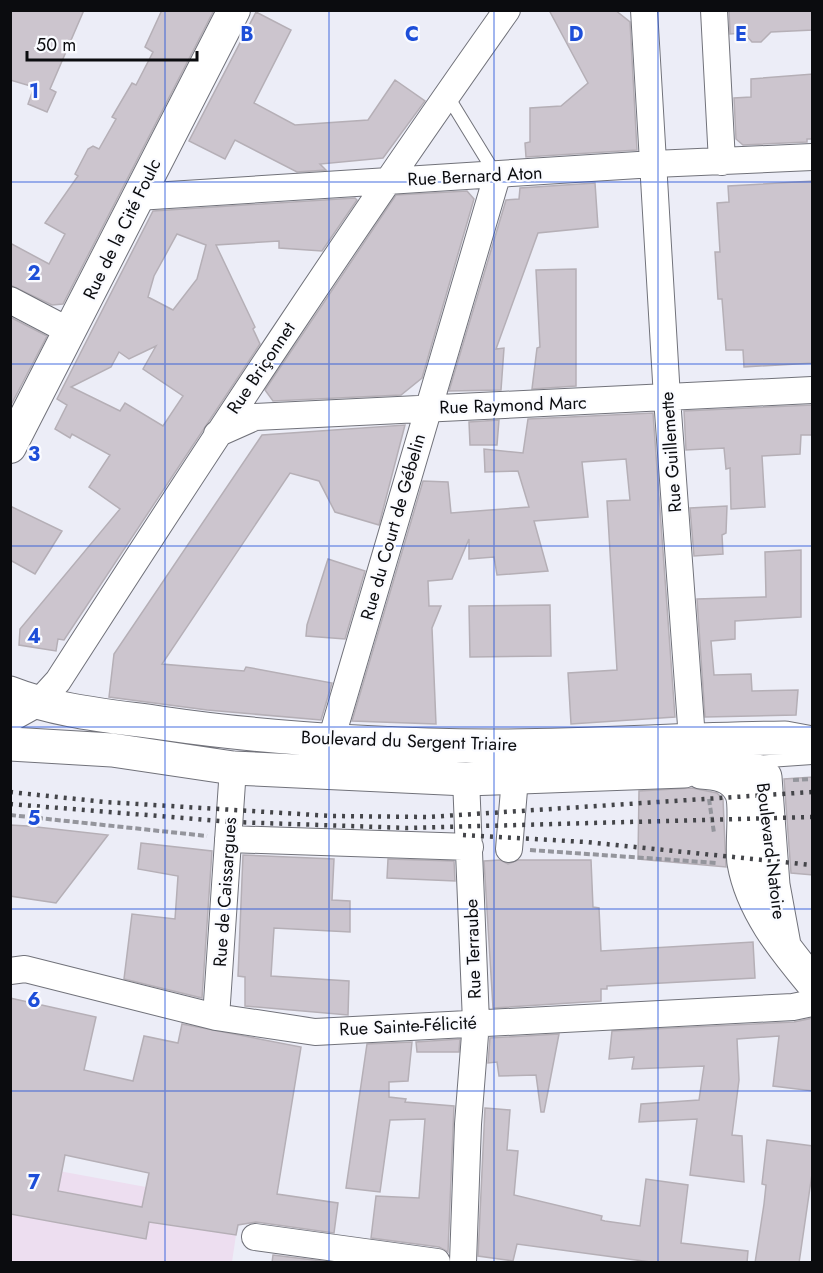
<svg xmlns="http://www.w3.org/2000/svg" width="823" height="1273" viewBox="0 0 823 1273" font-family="Jost,sans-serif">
<rect width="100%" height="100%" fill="#ecedf7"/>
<path fill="#eddef0" d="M10,1162l136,25 25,38 65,10 -4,27h-221z"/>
<path fill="#ccc5ce" stroke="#b5afb6" stroke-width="1.5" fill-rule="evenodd" d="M10,10h74l-34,79 6,3 -9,20 -19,-8 6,-17 -24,-7z
M162,10h52l-151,294 -11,1 -42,-20v-42l39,21 16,-30 -20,-11 33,-47 -3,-2 13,-25 5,-3 6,3 17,-30 -4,-2 20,-34 4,2 17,-33 -8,-5z
M549,10h66l15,12 7,128 -111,7 -1,-14 5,-1v-34l31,-2 27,-23z
M729,10h84v20l-42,2 -10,10h-9l-8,-9 -14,1z
M256,12l35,18 -37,73 41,22 73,-5 27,-40 30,21 -42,57 -63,6 6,6 -29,2 -62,-32 -10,19 -36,-18z
M813,74v65h-6v3l-64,3 -7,-6 -2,-41 17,-1v-18z
M813,181v182l-69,4 -1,-17h-17l-4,-51h-4l-3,-47h5l-3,-49 12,-1 -1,-16z
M595,183l3,44 -60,6 -42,116 8,-1 -3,42 -52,1 57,-191 13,-1 1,-11z
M467,191l7,8 -52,179 -21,17 -128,6 -8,-11 131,-195z
M355,198l2,2 -35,51 -43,-3v-7l-63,4 39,82 -2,2 7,15 -196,296 -6,-1 -2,12 -37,-6 1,-16 100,-120 -31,-22 21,-32 -38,-21 -2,4 -15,-9 12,-24 -10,-6 96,-188zM177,234l29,11 -9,34 -24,31 -25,-13 6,-21zM156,346l-13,23 40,27 -20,30 -38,-23 -5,8 -49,-24 40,-20 8,-15 10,7z
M576,269v117l-44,3 5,-41 3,-1 -4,-77z
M10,317l37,19 -37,71z
M813,405v30h-12l-1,19 -38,2 3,51 -34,2 -1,-41 -4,1 -2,-21 -38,2 -2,-39z
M653,413l22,304 -104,7 -3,-51 49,-3 -10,-169 23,-1 -4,-41 -44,3 6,55 -54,4 14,50 -51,4 -3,-18 -25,2v-20l-17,40 -24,2 1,25h12l-9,22 4,96 -84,-3 71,-240 25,1 3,31 78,-6 -11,-36 -33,1 -1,-23 39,4 5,-34z
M499,420l-2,25h-27l-1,-23z
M405,425l-26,100 -44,-13 -16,-31 -29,-8 -128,191 82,7 2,-4 86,16 -11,37 -114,-10 -98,-13 5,-43 148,-219z
M10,506l52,25 -27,43 -25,-14z
M727,506l-1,27 -4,2 1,19 -29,2 -4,-48z
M801,550v67l-66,4v18l-24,2 3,34 37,-1 1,17 46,-1 -2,25 -91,2 -8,-118 69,-2 -1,-45z
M328,559l37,12 -20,68 -39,-3 1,-11z
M550,605l1,51 -81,1 -1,-51z
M813,777v98l-22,-2 -7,-94z
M692,788l25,5 6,6 3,68 -88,-8 1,-68z
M10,825l18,1 80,9 -52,68 -46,-7z
M141,843l71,8 -10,147 -78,-19 8,-65 43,5 3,-43 -40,-7z
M243,855l91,4 -2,41 18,1v31l-76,-4 -3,48 78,5 -1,34 -103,-9v-29l-7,-1z
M388,859l66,2 1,20 -68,-3z
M500,860l8,4 10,-4h73l2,47 6,1 2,43 152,-9 2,36 -148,8v3h-6v12l-108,7 -9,-147z
M10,998l86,19 -12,53 49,11 11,-45 34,7 4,-19 119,23 -24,147 61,9 -4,30 -78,-11 -18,3 -2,10 -87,-13 -3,17 -136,-25zM65,1155l84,18 -7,34 -84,-16z
M813,1018v73l-40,-5 6,-50 -42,3 2,41 -7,55 10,1 2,46 -54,-7 7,-56 -58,3 2,-18 58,-4 5,-34 -72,3 2,-12 -25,2 3,-28 182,-9z
M559,1034l-15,78h-3l-5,-37 -37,1 -2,-14 -9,1 2,-25z
M460,1039l-1,13h-42l-1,-10z
M412,1042l-4,39 -19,1v15l17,2 -1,3 49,4 -6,146 -9,-5 -68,-9 5,-42 43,2 6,-79 -35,1 -10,72 -34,-4 21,-144z
M485,1108l25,2 -3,40 11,1 -4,44 88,21 -1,4 4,1 35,5 6,-47 42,6 -7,58 67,8 -1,12h-89l-141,-19 -4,17 -35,-5z
M767,1140l46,6v21l-14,96h-44l9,-59 2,-19 -4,-1z
M273,1255l57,7 -58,1z"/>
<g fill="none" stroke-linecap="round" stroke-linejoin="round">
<defs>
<path id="service" d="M447,95l49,80
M754,762l58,-4"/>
<path id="minor" d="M644,10l23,388 25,341
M714,10l8,152
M137,197l517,-33 158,-7
M10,300l61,32
M217,434l38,-17 557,-27
M10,719l27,-15 21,-23c146,-227 293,-451 449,-671
M331,740l166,-564
M228,839l242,8
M509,849l6,-71
M10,971l15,-2 191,48 99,15 478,-25 19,-4
M216,1017l17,-249
M255,1237l182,25
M463,1262l5,-138 8,-102 -10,-243"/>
<path id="tertiary" d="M10,447l224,-437"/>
<path id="secondary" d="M10,693c48,19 101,23 151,30 109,16 220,22 330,23 98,0 196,-7 294,-8l27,5
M10,744l102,6 121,18 233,11 218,-8c25,-12 59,-12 81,6l8,108 11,60
M701,772c15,1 31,3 39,18 8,12 1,56 4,73 8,46 39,84 68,119"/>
</defs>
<use href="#service" stroke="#71727a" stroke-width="14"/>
<use href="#minor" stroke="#71727a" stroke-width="28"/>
<use href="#tertiary" stroke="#71727a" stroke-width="34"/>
<use href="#secondary" stroke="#71727a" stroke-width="35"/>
<path stroke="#94959c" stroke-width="4" stroke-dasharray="6 3" stroke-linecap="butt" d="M793,780l19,-1
M709,799l5,34
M10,815l197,21
M530,850l187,13"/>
<use href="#service" stroke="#fff" stroke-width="12"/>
<use href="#minor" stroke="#fff" stroke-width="26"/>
<use href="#tertiary" stroke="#fff" stroke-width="32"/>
<use href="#secondary" stroke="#fff" stroke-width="33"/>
<path stroke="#444549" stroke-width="4.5" stroke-dasharray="3 6" stroke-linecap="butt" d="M10,792l95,10 227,14 96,1 384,-25
M10,804l223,18 175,6 404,-11
M463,835l123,7 226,23"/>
</g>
<path fill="none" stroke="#1d4ed8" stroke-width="1.5" stroke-opacity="0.55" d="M165,10v1252M329,10v1252M494,10v1252M658,10v1252M10,182h802M10,364h802M10,546h802M10,727h802M10,909h802M10,1091h802"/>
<g text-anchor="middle" stroke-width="4.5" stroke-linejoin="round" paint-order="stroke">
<g font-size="18" fill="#0b0c0f" stroke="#fafbff">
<text transform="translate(475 176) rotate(-3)" y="6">Rue Bernard Aton</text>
<text transform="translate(122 229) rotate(-64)" y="6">Rue de la Cité Foulc</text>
<text transform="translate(261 368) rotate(-56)" y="6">Rue Briçonnet</text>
<text transform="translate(513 405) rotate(-2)" y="6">Rue Raymond Marc</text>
<text transform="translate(671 452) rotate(-94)" y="6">Rue Guillemette</text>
<text transform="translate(393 527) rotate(-74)" y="6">Rue du Court de Gébelin</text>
<text transform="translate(409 741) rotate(2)" y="6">Boulevard du Sergent Triaire</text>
<text transform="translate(771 851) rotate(83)" y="6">Boulevard Natoire</text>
<text transform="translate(225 892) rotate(-86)" y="6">Rue de Caissargues</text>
<text transform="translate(473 949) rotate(-92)" y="6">Rue Terraube</text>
<text transform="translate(408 1026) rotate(-3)" y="6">Rue Sainte-Félicité</text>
</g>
</g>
<g font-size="20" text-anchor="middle" font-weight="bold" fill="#1d4ed8" stroke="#fafbff" stroke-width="4.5" stroke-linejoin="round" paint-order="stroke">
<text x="247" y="41">B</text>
<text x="412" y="41">C</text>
<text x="576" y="41">D</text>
<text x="741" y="41">E</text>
<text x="34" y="98">1</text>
<text x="34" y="280">2</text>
<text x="34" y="461">3</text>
<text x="34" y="643">4</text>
<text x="34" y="825">5</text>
<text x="34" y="1007">6</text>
<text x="34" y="1189">7</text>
</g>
<rect width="823" height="1273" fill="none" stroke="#0b0c0f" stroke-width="24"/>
<path d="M27 51v9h170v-9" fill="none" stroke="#0b0c0f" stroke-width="3"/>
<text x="36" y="51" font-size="18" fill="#0b0c0f" stroke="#fafbff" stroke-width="4.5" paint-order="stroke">50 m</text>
</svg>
